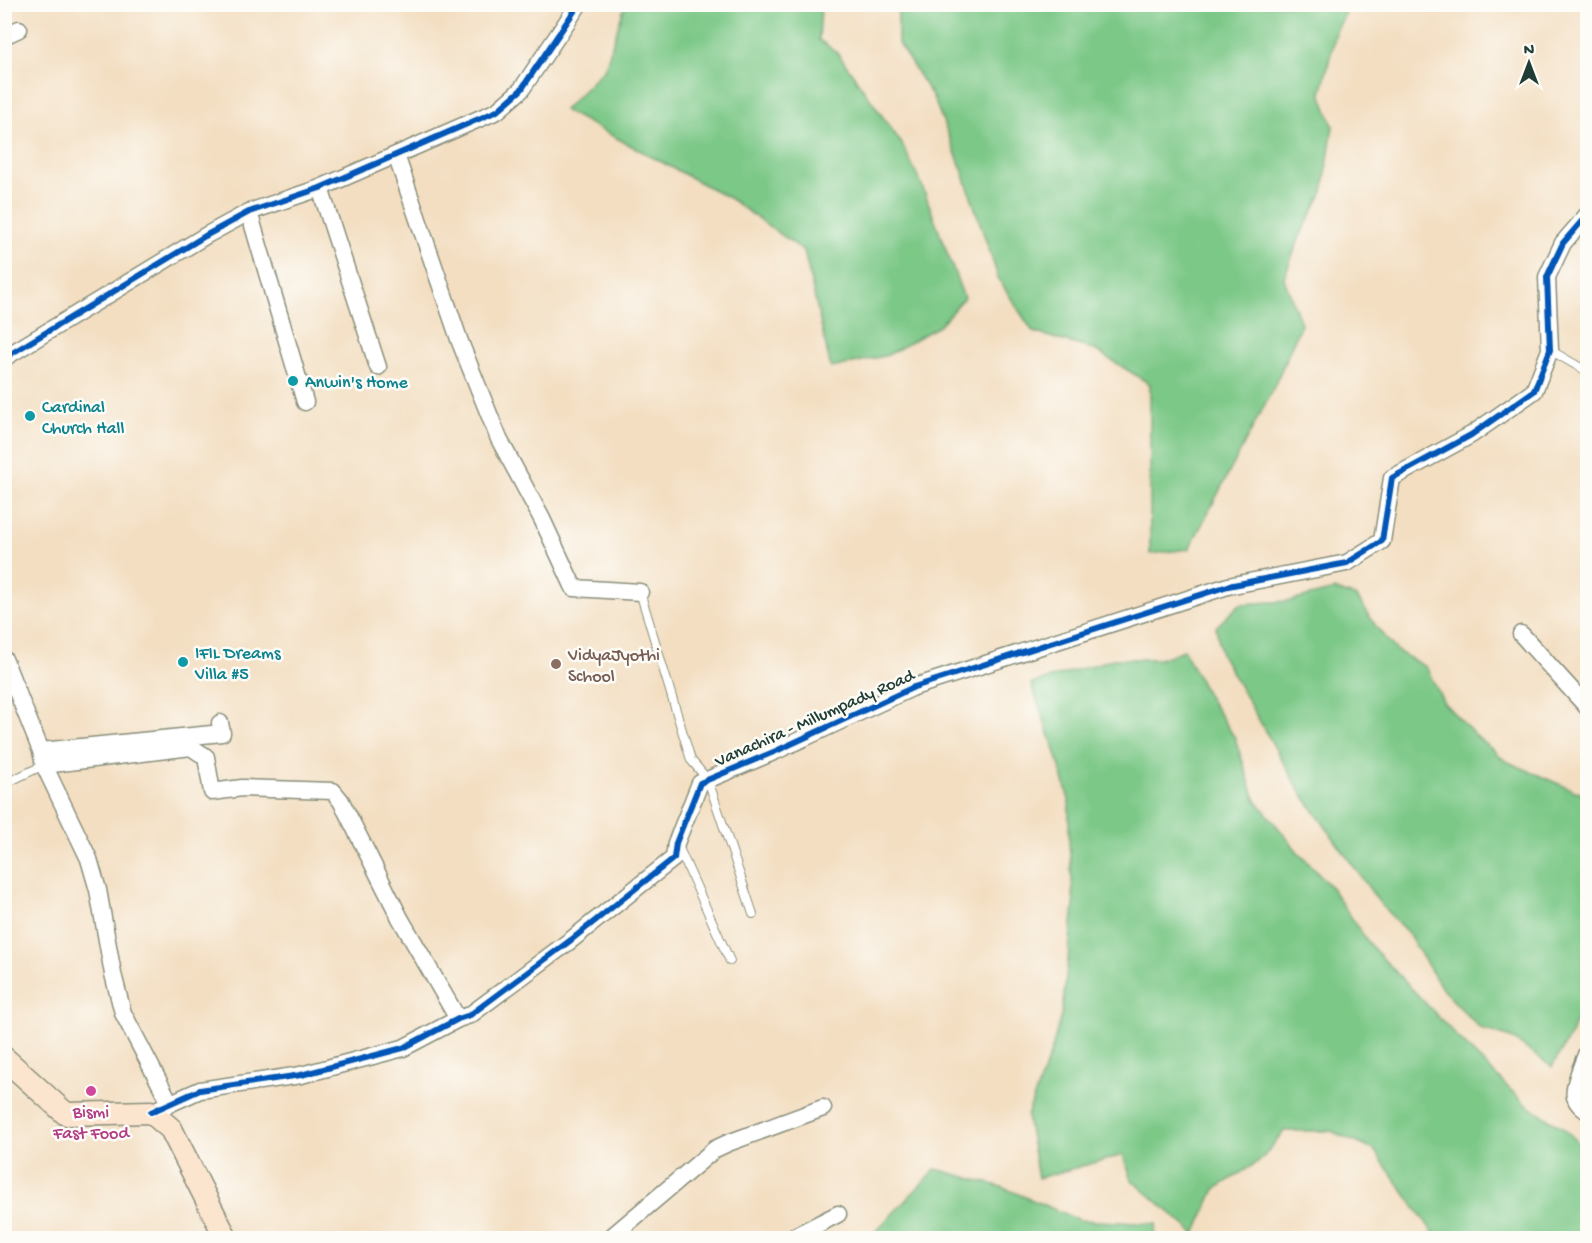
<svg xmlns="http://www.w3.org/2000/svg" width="1592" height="1243" viewBox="0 0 1592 1243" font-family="'Gochi Hand',sans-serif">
<rect width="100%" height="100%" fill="#fdfcf7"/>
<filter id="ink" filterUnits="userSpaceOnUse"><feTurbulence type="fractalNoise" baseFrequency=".0167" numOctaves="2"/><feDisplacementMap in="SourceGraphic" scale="12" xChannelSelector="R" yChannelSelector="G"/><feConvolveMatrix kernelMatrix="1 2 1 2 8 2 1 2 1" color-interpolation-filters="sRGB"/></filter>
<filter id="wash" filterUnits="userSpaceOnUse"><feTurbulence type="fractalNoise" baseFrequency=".008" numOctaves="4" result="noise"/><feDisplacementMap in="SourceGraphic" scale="24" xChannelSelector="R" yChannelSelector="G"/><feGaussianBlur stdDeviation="1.35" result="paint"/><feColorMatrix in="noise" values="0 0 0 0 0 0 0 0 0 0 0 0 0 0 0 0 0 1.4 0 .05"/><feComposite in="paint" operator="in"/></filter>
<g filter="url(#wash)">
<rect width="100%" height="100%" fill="#f3dec1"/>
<path fill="#7bc887" stroke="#4d825e" stroke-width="1.5" d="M625,5h196l-2,35 18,12 65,92 19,39 43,115 -25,28 -51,29 -57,13 -27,-117 -75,-53 -165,-88 41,-42z
M898,5h444l3,10 -8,14 -16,64 12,33 -10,66 -24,46 -15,40 17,46 -27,63 -85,162 -39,5v-170l-55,-34 -62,-18 -34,-52 -36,-108 -29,-73 -36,-56z
M1334,590l23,7 20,31 20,23 29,16 18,36 31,32 31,26 69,30 12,2v195l-15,44 -20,35 -41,-29 -31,-10 -37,-38 -36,-58 -26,-27 -83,-117 -77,-134 -5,-27 24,-23 51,-3z
M1184,650l25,48 26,40 20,61 43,53 32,34 40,59 102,107 53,52 37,23 25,23v88h-150l-63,-88 -43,-19h-47l-23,29 -46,29 -20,45 -63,-54 -9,-25 -85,23 -11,-62 25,-67 10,-37 12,-106 -5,-64v-42l-12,-44 -26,-72 82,-25h47z
M936,1169l66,18 77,33 77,4 -2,14h-285z"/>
</g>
<g filter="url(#ink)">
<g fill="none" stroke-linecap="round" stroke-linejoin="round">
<defs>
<path id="lane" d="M1550,350l38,22
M640,592l51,168 17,20 45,134
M4,784l40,-19
M678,846l52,115"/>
<path id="street" d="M4,36l15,-7
M396,155l64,187 39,97 43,80 32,69 66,4
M320,188l58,179
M249,212l56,190
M4,358l201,-122 44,-24 71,-24 177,-77 24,-21 58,-86
M1521,634l67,74
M4,659l37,92 3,14 45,94 9,31 15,84 10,39 47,90
M41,751l181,-18 -2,-10
M44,765l147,-18 15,10 6,35 30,-4 91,3 8,10 59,117 58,101
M1588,1050c-4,10 -16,37 -13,47 2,7 8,11 13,15
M151,1112l49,-22 101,-15 102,-27 55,-29 12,-4 101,-75 103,-82 2,-15 24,-60 76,-32 138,-64 314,-101 119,-23 35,-22 10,-63 79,-43 63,-44 16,-41 -3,-73 16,-34 25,-29
M610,1238l105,-89 13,-6 95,-35
M791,1238l47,-24"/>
<path id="secondary" d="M4,1058l62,56 85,-2 20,17 55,109"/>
</defs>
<use href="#lane" stroke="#898e7a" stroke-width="10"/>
<use href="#street" stroke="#898e7a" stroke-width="19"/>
<use href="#secondary" stroke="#898e7a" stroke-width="25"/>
<use href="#lane" stroke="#fff" stroke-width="8"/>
<use href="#street" stroke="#fff" stroke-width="16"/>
<use href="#secondary" stroke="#fce5cf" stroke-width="22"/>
<defs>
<path id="cycleway" d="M4,358l201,-122 44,-24 71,-24 177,-77 24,-21 58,-86
M151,1112l49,-22 101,-15 102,-27 55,-29 12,-4 101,-75 103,-82 2,-15 24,-60 76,-32 138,-64 314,-101 119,-23 35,-22 10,-63 79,-43 63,-44 16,-41 -3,-73 16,-34 25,-29"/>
</defs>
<use href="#cycleway" stroke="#fdfcf7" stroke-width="10"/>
<use href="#cycleway" stroke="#0057b8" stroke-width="6"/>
</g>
</g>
<g fill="#0f9aa8" stroke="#fdfcf7" stroke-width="2">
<circle cx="293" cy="381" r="6"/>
<circle cx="30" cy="416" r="6"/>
<circle cx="183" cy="662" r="6"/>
</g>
<circle fill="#8d6e63" stroke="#fdfcf7" stroke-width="2" cx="556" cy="664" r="6"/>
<circle fill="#d1479c" stroke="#fdfcf7" stroke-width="2" cx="91" cy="1091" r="6"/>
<g text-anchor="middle" stroke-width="5" stroke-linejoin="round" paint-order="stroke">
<g font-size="18" fill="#0d838f" stroke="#fdfcf7" text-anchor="start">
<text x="305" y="387">Anwin's Home</text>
<text x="42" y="412">Cardinal<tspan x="42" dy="21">Church Hall</tspan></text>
<text x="195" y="658">IFIL Dreams<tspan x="195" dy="21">Villa #5</tspan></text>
</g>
<g font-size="18" fill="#785e54" stroke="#fdfcf7" text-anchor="start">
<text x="568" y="660">VidyaJyothi<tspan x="568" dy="21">School</tspan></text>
</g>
<g font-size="18" fill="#1f3d34" stroke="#fdfcf7">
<text transform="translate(814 717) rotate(-24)" y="6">Vanachira - Millumpady Road</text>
</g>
<g font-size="18" fill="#b23c85" stroke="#fdfcf7">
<text x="91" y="1117">Bismi<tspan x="91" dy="21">Fast Food</tspan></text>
</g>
</g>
<rect width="1592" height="1243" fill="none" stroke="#fdfcf7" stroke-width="24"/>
<g transform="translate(1529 63)" stroke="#fdfcf7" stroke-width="4.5" paint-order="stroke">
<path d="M0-4.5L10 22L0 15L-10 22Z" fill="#1f3d34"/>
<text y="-9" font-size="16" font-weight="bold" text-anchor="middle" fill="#1f3d34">N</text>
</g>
</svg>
